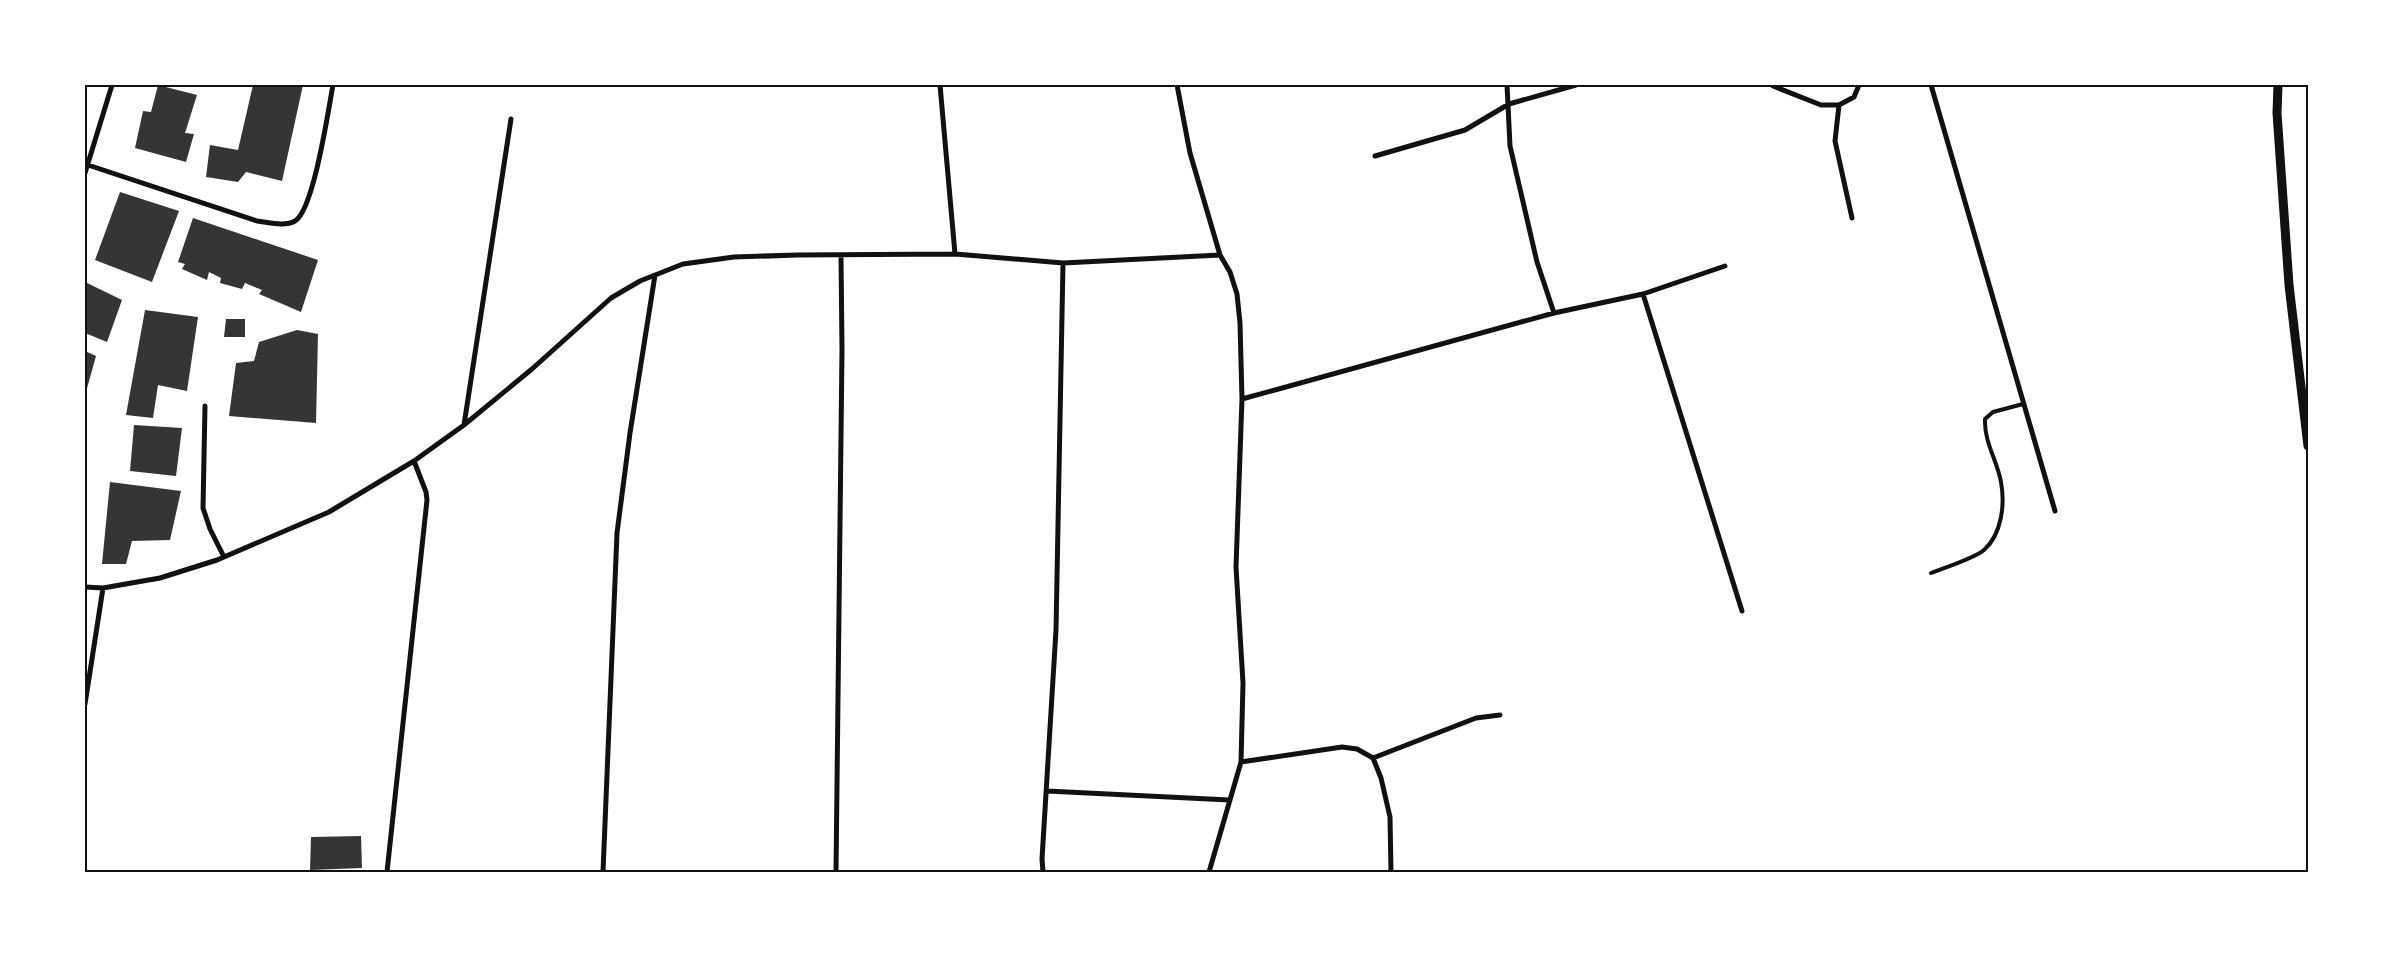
<svg xmlns="http://www.w3.org/2000/svg" width="2393" height="957" viewBox="0 0 2393 957" font-family="'Space Grotesk',sans-serif">
<rect width="100%" height="100%" fill="#fff"/>
<path fill="#353535" d="M158,85l39,10 -12,38 9,1 -8,28 -51,-14 8,-37 8,1z
M253,85h50l-21,96 -36,-9 -8,10 -32,-5 4,-32 28,5z
M120,192l59,19 -27,71 -57,-22z
M193,218l125,42 -17,52 -42,-18 3,-4 -17,-7 -3,6 -22,-6 1,-5 -12,-6 -2,8 -25,-11 3,-5 -7,-2z
M85,282l37,18 -15,42 -22,-9z
M145,310l53,7 -11,74 -29,-6 -5,33 -27,-3z
M226,319h19v18h-21z
M297,330l21,4 -2,89 -87,-7 7,-53 18,-2 5,-19z
M85,351l11,5 -10,36h-1z
M134,425l48,3 -6,48 -46,-5z
M110,482l71,9 -11,49 -38,1 -6,23h-24z
M361,836l1,32 -52,2 1,-33z"/>
<g fill="none" stroke-linecap="round" stroke-linejoin="round">
<path stroke="#111" stroke-width="4" d="M1931,573c13,-5 44,-15 53,-23 18,-16 21,-46 17,-68 -4,-22 -17,-40 -16,-63l8,-7 30,-8"/>
<path stroke="#111" stroke-width="5" d="M940,85l15,169
M1177,85l13,68 30,102 10,17 7,22 3,29 2,76 -6,168 7,116 -2,79 -32,110
M1507,85l3,61 27,116 17,51
M1931,85l124,426
M1773,86l48,19h18
M1375,156l90,-26 44,-26 67,-19
M88,165l169,56c11,1 27,6 38,0 19,-12 33,-110 38,-136
M85,173l27,-88
M1852,218l-17,-77 4,-36 15,-8 5,-12
M1643,294l99,317
M1242,399l312,-86 89,-19 82,-28
M205,406l-2,102 7,21 14,28
M464,425l47,-306
M85,587l18,1 57,-10 57,-18 112,-48 85,-51 50,-36 68,-56 79,-71 29,-17 43,-17 51,-7 64,-2 157,-1 108,9 157,-8
M85,704l18,-116
M1373,758l8,20 9,39 1,55
M1241,762l101,-15 15,2 16,9 103,-40 24,-3
M1047,791l182,9
M387,872l40,-372 -1,-8 -12,-31
M603,872l14,-339 13,-100 25,-158
M836,872l6,-522 -1,-94
M1043,872l-1,-13 14,-229 7,-367"/>
<path stroke="#111" stroke-width="9" d="M2278,85l-1,28 12,172 19,161"/>
</g>
<rect width="2393" height="957" fill="none" stroke="#ffffff" stroke-width="172"/>
<rect x="86" y="86" width="2221" height="785" fill="none" stroke="#111" stroke-width="2"/>
</svg>
